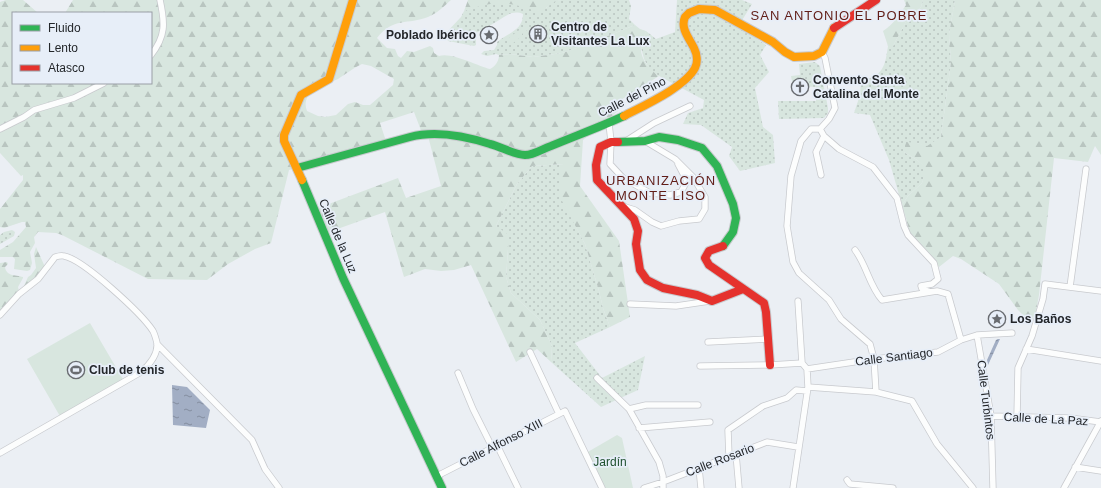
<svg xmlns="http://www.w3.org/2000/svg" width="1101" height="488" viewBox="0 0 1101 488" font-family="Arial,sans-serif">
<defs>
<pattern id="grass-dots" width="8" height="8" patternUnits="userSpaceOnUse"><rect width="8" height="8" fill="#d8e6df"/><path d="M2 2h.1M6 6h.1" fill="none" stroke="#b9c5c0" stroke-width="1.8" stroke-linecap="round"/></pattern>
<pattern id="forest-firs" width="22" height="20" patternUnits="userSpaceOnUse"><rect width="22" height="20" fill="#d8e6df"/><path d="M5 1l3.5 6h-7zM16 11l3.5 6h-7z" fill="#b9c5c0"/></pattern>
<pattern id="water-ripples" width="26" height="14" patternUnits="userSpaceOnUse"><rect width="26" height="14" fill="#a2aec4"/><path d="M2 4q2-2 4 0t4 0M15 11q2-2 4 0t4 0" fill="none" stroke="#848d9f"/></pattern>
</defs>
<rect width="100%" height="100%" fill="#ebeff4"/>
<path fill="url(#grass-dots)" d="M561,0h68l2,6 -2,13 6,6 -52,21 -21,7 -29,4 -23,-3 -11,1 -3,-1 -9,2 -6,-2 3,-3 10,-1 3,-5v-3c10,-9 26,-11 26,-28 -11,-5 -18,3 -27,8 -6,4 -13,7 -20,11v12l-2,1 -26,-5 -3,-7 16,-17 3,-6 16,-6 23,-4 43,7 6,-6z
M677,0h65l10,4 -11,18 3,8 22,15 -6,10 9,17 -14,16 8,39 10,8 2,28 -35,8 -11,-15 3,-9 -31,-22 -18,-1 5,-11 15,-5 1,-8 -45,-24 -9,-6 -6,-11 -3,-12 5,-16 10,8 19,-7z
M923,0h32l-6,34 2,28 -10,75 -14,10 -10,-4 -13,9 13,8 10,8 -5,15 -14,13 -6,9 -13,-45 -19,-45 -16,-2 6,-18 1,-14c22,-5 24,-14 27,-35h5l15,-28 13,-11z
M815,62l5,4 8,42v5l-4,5 -45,1 -1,-18h38v-14l-23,-1 -2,-10 9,-1 -1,-11z
M564,164l10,59 11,21 14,47 4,17 7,19 -35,16 27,35 43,-22 -7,34 -37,17 -50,-45 1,-16 -12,-26 -29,-27 -5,-16 2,-27 -12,-24 21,-42 15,-18z
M12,230l3,2 -1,4 -14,8v-9l4,-3z"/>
<path fill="url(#forest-firs)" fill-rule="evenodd" d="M6,0h17l15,13h-25v70h138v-70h-86l8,-13h378c-7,6 -13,13 -23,17 -20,8 -35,0 -51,21l10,10 8,1 3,7 3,2 6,-7 7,1 16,-6 3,2 1,5 5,3c13,-4 38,10 51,13 5,-2 9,-8 9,-14l11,-1 23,3 29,-4 21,-7 52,-21 5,4 6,2c-1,5 -5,11 -5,16 -1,12 9,23 18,29l-43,27 2,8 -35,29 -3,46 39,55 11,76 -20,10 -7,-19 -4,-17 -14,-47 -24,-45 -2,-25 4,-10 -31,2 -15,18 -21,42 13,9 -3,42 5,16 29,27 12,26 -1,16 -14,-13 -21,13 -45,-97 -17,5 -13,1 -16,-2 -21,8 -19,-65 -56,20 -11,-24 80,-30 8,20 35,-12 -13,-50 -6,-3 -8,-21 -34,11 6,18 -97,29 -18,73 -16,6 -27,15 -21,16 -59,-1 -86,-44 -6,-2 -18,-1 -4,5 1,6 -5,9 2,11 -2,7 -3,1 -13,-2 1,-10 -2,-2h-13v-7l13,-8 13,-15 -1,-5h-3l-18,6 -4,-1v-18l23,-29v-5l-2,1 -21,-23v-151zM362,64l9,2 23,13 -1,6 -23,20h-7l-8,-3 -7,2 -12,11 -11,2 -7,-1 -11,-5c-2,-5 -2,-10 1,-15 6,-9 20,-12 30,-17 8,-5 15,-11 24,-15z
M468,0h93c-11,3 -12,7 -22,12 -32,-11 -42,-12 -75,-1z
M904,0h19l-2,7 -13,11 -15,28h-5l-5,-15c10,-6 16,-16 23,-26z
M955,0h146v155l-6,-9 -7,16 -34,-4 -15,137 -3,16 -5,12 -13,-13 -19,-26 -38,-25 -8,-3 -14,11 -29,-34 -8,-28 6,-9 14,-13 4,-15 -9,-8 -13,-8 2,-10 11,1 10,3 14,-9 10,-75 -2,-28z
M36,247l9,20 -7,11 -15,10 5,-11 3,-2 5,-7 -2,-14z
M7,262l1,2 -3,3c1,9 10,8 18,10v1l-5,9 1,4 -19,22v-50z"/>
<path fill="#d8e6df" d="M525,26l5,2 -8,6v2l-10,8 -4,1 -1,-6z
M90,323l34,58 -63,37 -34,-59z
M617,435l5,3 11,50h-30l-17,-35z"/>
<path fill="url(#water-ripples)" d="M998,339h2l-12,26 -1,-5 9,-20z
M172,385l15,2 23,23 -4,18 -33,-3z"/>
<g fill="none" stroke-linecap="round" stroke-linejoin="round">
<defs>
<path id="street" d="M822,52l3,6 10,50 -6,11 -9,10h-9l-10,12 -10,35 -4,50 6,36 6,11 30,27 12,19 29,25 4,15 2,33
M151,55c15,-19 14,-32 9,-55
M609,123l2,19 -1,22 13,14 27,15 20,2 11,-3 6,-11 -9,-17
M0,129l24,-12 10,-7 40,-12 30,-15
M820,129l4,7 15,13 34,18 24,31 7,28 4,9 26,28 4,16 -6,5 -11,2 1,3 9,3
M626,141l28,-18 36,-17
M821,175l-5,-23 8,-16
M622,206l13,4 17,12 9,4 18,-5 20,-2 6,-10v-12l-12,-20 -18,-18 -30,-18
M855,250c12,16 14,35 27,50l55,-9 11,3 13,46
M1070,287l16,-118
M630,304l46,2 34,-5
M0,315l19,-21 19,-15 17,-22c3,-1 6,-2 9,-1 19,3 78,58 89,75 2,4 3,8 4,12 1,11 -8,22 -16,29l-141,81
M977,335l14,81 2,72
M708,342l60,-3
M157,344l95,96 13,29 14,19
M1026,349l75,12
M530,352l29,62
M700,366l70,-1 32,-2
M807,369l67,-10 64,-7 23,-12 16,-5 35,-2
M458,373l15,36 19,38
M597,378l32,31 30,53 4,14v12
M808,387l68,5 36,9 25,43 36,44
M629,409l17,-4h52
M991,416l79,2 31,4
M1017,417l1,-49 14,-32 11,-37 2,-15 56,7
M639,428l71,-6
M497,445l21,43
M736,454l3,34
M729,457l-1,-27 35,-24 24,-8 9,-8 11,1
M1075,467l26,4
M699,468l2,20
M437,476l128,-65 37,77
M847,480l3,4 43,4
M644,488l19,-6 104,-40 31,5
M793,488l15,-101 -1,-18 -5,-6 -4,-62
M1064,488l37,-67"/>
<path id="fast" d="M618,142l27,-1 14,-4 19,3 24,8 15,18 16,38 3,14 -3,14 -10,14
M297,168l113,-31c26,-7 55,-1 80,7 12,3 23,10 35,11 9,0 17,-6 26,-9 24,-10 49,-19 73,-30
M302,180l41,98 99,210"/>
<path id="slow" d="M624,116c19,-10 61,-29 71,-48 3,-6 2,-14 -1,-20 -5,-10 -14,-20 -9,-31l4,-4 10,-4 16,1 58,32 12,10 9,5 20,-1 8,-4 12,-24
M302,180l-18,-39v-6l17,-40 28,-16 24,-79"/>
<path id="jam" d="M834,28l42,-28
M618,142h-7l-11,5 -4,18 1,15 37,39 4,12 -2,13 4,26 7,10 16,8 34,7 15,6 31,-12
M723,246l-14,5 -4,7 4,7 55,38 2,9 4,53"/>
</defs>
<use href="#street" stroke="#c8cace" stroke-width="7"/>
<use href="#fast" stroke="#c8cace" stroke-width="10"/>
<use href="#slow" stroke="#c8cace" stroke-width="10"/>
<use href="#jam" stroke="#c8cace" stroke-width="10"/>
<use href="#street" stroke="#fcfdfd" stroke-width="5.5"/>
<use href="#fast" stroke="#30b455" stroke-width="8"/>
<use href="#slow" stroke="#ff9f0a" stroke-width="8"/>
<use href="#jam" stroke="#e5322d" stroke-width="8"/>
</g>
<defs>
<symbol id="building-ring" viewBox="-11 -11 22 22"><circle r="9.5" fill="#e7eef8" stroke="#696c71" stroke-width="1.5"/><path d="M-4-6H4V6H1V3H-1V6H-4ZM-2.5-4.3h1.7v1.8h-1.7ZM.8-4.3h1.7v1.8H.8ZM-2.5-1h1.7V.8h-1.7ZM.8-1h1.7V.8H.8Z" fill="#696c71"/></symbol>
<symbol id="sight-ring" viewBox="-11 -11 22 22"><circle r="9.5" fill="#e7eef8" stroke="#696c71" stroke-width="1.5"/><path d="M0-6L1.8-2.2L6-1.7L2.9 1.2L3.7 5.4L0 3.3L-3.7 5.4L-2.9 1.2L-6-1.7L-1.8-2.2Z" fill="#696c71"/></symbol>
<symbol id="church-ring" viewBox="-11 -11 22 22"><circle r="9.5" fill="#e7eef8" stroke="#696c71" stroke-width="1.5"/><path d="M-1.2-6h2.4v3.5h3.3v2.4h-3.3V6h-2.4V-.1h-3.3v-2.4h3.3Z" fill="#696c71"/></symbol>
<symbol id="stadium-ring" viewBox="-11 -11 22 22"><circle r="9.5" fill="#e7eef8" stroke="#696c71" stroke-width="1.5"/><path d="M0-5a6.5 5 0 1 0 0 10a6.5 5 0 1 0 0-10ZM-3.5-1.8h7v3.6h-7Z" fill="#696c71"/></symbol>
</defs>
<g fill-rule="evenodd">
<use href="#building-ring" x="528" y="24" width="20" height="20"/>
<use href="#sight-ring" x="479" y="25" width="20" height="20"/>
<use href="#church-ring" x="790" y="77" width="20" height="20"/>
<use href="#sight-ring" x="987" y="309" width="20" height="20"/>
<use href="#stadium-ring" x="66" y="360" width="20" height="20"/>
</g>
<g text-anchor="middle" stroke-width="3.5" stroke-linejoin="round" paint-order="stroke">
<g font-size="12" font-weight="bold" fill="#23262a" stroke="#e7eef8" text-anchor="start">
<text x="551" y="31">Centro de<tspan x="551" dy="14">Visitantes La Lux</tspan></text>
<text x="476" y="39" text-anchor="end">Poblado Ibérico</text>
<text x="813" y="84">Convento Santa<tspan x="813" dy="14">Catalina del Monte</tspan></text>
<text x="1010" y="323">Los Baños</text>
<text x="89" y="374">Club de tenis</text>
</g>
<g font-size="12" fill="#23262a" stroke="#e7eef8">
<text transform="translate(632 97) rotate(-27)" y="4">Calle del Pino</text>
<text transform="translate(338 236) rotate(67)" y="4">Calle de la Luz</text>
<text transform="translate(894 357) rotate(-7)" y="4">Calle Santiago</text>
<text transform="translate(986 400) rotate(83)" y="4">Calle Turbintos</text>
<text transform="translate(1046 419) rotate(3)" y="4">Calle de La Paz</text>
<text transform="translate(501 443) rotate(-27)" y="4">Calle Alfonso XIII</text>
<text transform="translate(720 460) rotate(-21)" y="4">Calle Rosario</text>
</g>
<g font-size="12" fill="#1f502e" stroke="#e7eef8">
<text x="610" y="466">Jardín</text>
</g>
<g font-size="13" letter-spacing="1" fill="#611d17" stroke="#e7eef8">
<text x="839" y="20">SAN ANTONIO EL POBRE</text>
<text x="661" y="185">URBANIZACIÓN<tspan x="661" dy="15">MONTE LISO</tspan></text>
</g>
</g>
<rect x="12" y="12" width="140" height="72" fill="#e7eef8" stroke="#999ea6"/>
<rect x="20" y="25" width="20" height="6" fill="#30b455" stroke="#999ea6"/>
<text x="48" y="32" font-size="12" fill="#23262a">Fluido</text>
<rect x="20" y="45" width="20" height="6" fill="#ff9f0a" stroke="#999ea6"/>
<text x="48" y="52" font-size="12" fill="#23262a">Lento</text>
<rect x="20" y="65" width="20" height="6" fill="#e5322d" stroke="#999ea6"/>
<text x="48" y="72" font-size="12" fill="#23262a">Atasco</text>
</svg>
